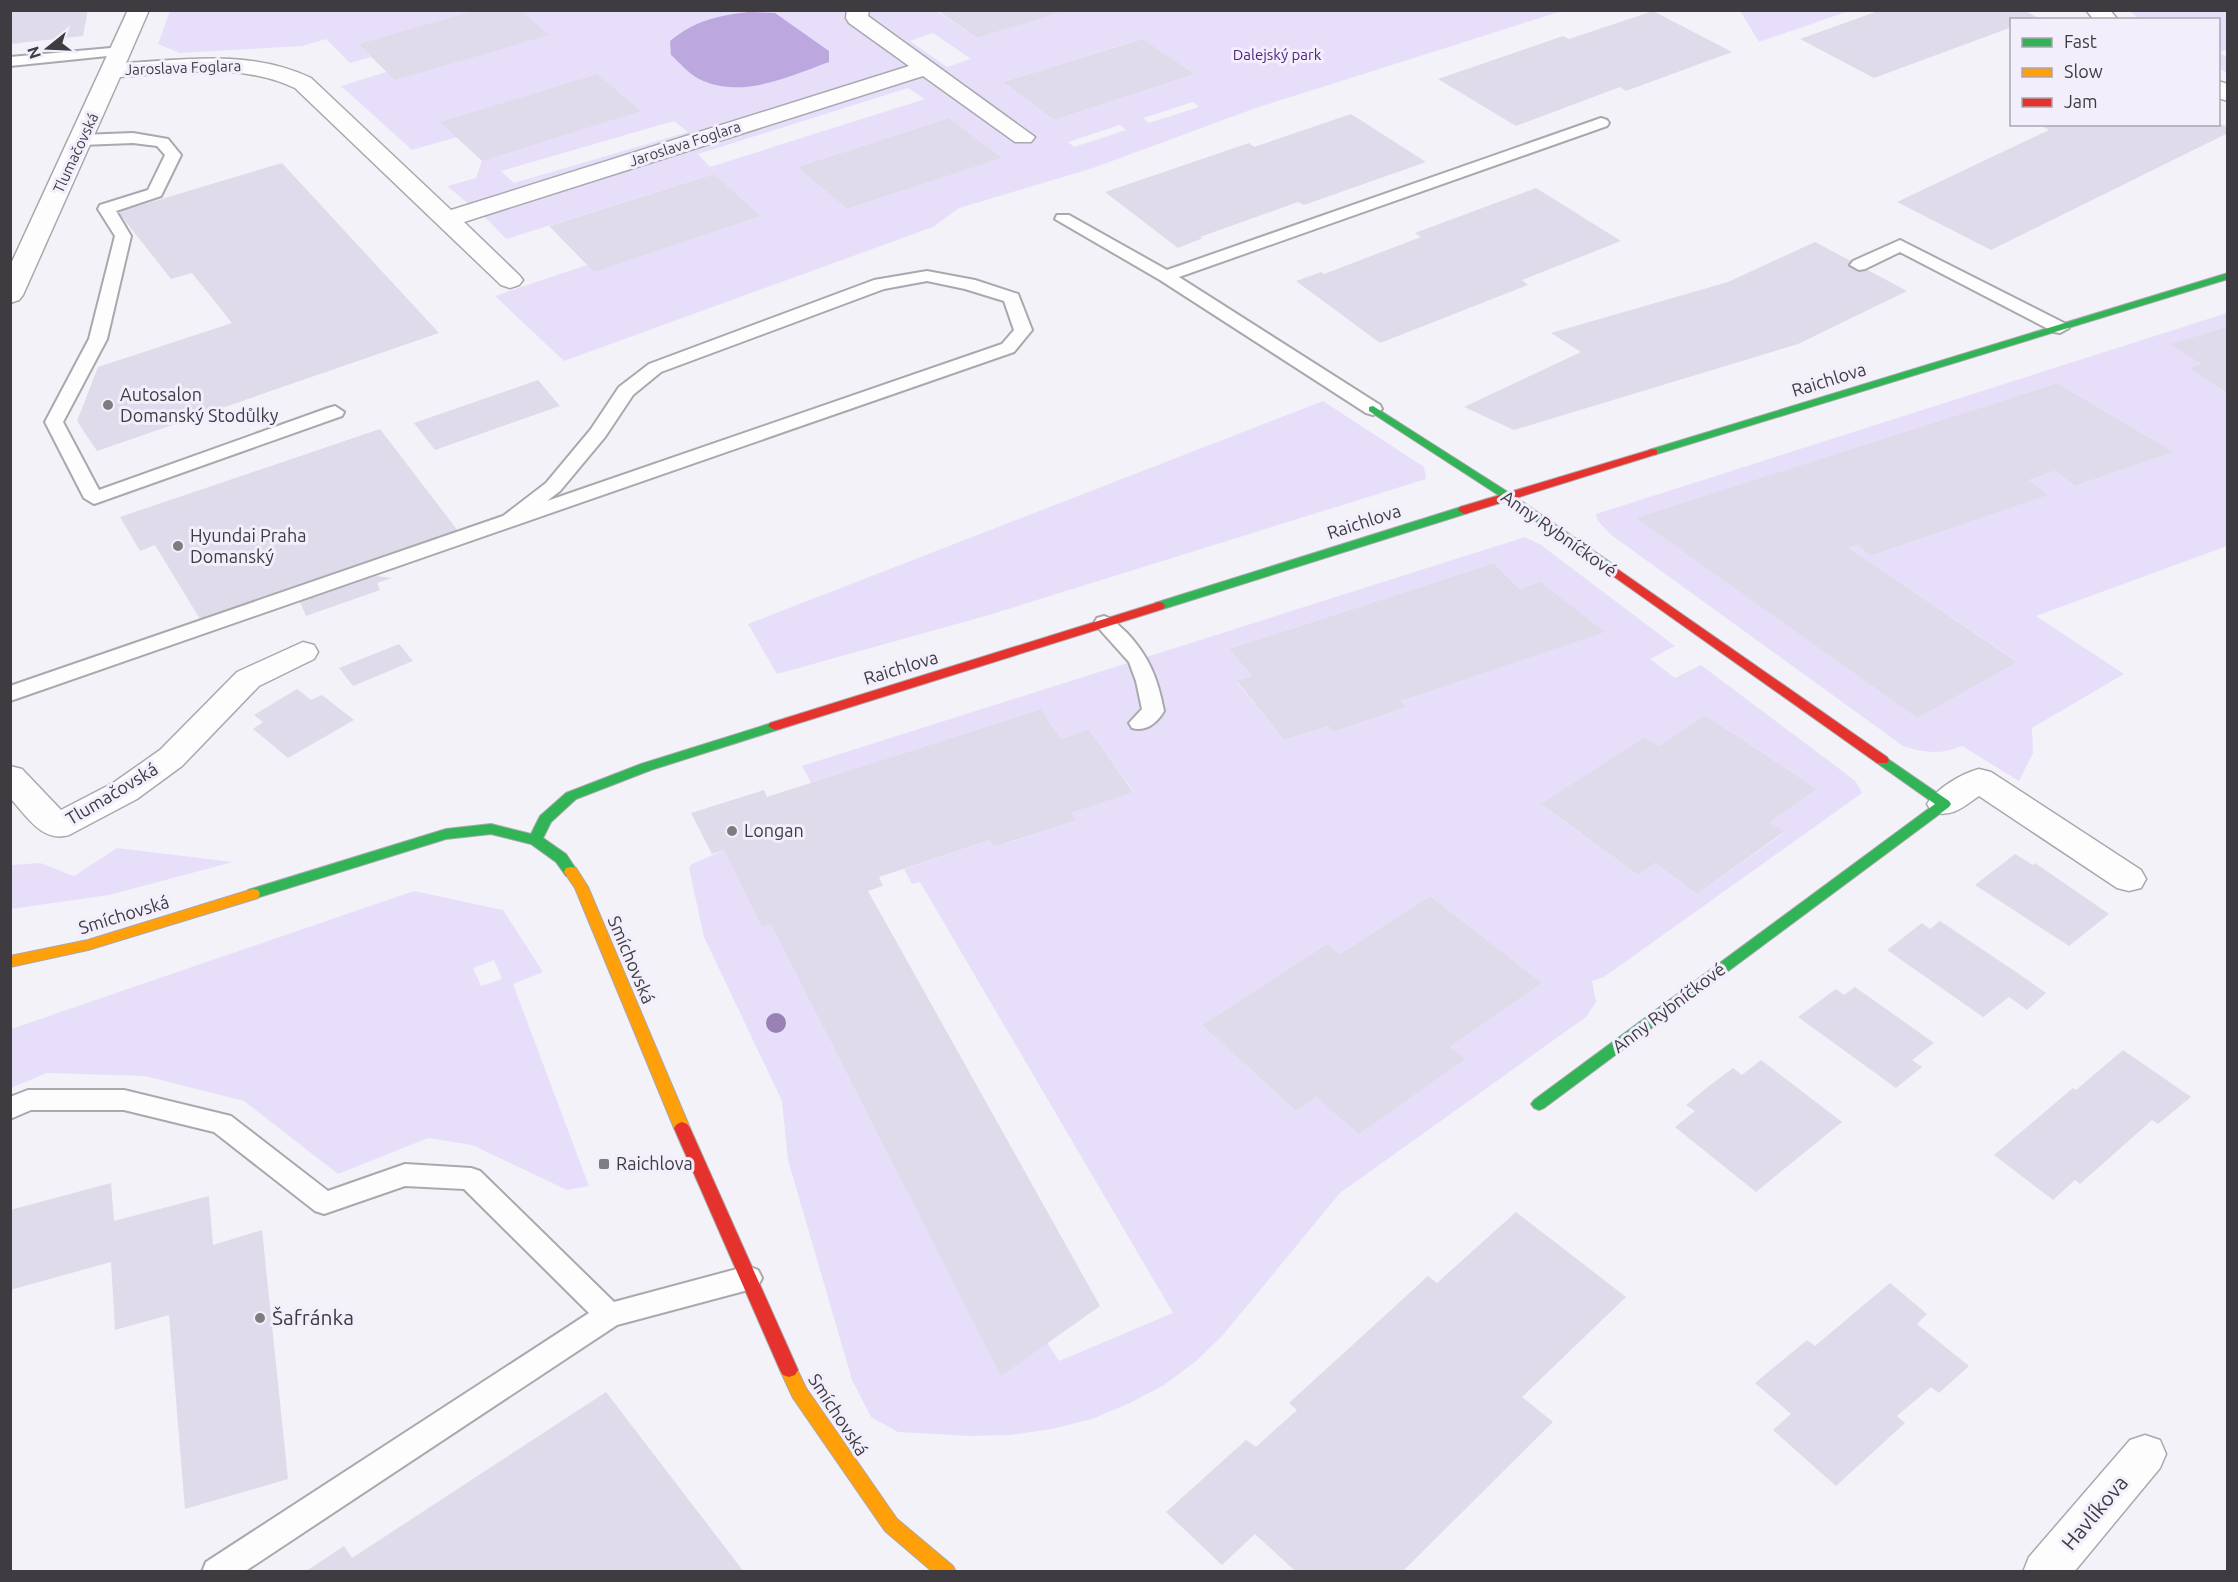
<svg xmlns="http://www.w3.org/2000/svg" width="2238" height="1582" viewBox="0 0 2238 1582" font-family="Ubuntu,sans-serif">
<rect width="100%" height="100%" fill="#f3f2f8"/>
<path fill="#e7dffa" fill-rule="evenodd" d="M1066,10l496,1 -306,97 -163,60 -134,40 -26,19 -369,134 -69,-65 92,-31 7,6 167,-55 -47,-42 -208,65 -17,-18 -42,-35 29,-8 6,-17 115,-87 -156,48 16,15 -45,13 -71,-64 45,-14 134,-61h417l40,27zM933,33l38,26h-1l-23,8 -37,-26zM1141,39l54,35 -141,46 -51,-38zM908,88l17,11 -215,68 -12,-13zM1193,102l6,5 -50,16 -6,-5zM949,118l52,40 -154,51 -50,-42zM674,121l14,11 -174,51 -13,-12zM1120,125l6,5 -52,17 -6,-5z
M170,11h307l-119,33 13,13 -21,6 -24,-24 -24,7 -122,7 -22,-9z
M1740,11h109l-90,31z
M2129,11h98v39l-8,2 8,5v16l-8,-5 -1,-48 -78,-1z
M2227,313v13l-56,18 30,20 -11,4 37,26v152l-191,70 88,58 -92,54 1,25 -14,28 -57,-35c-21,9 -38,7 -59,0l-293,-212 -12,-13 -2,-7zM2057,383l117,69 -99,34 -20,-15 -26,9 18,15 -177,61 -12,-11 -9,3 167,113 -99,57 -280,-200z
M1323,401l101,66 2,12 -437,136 -212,59 -29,-50z
M1525,537l16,8 134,101 -25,13 25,19 26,-13 144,108 11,9 6,11 -258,184 -12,4 4,21 -10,15 -246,176 -118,143 -27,26 -31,23 -34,18 -38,16 -40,10 -41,6 -42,1 -71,-4 -27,-15 -19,-37 -64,-220 -6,-59 -78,-164 -15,-69 3,-4 32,-14 38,76 9,-2 288,437 114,-48 -253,-431 -8,2 -8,-15 86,-29 5,7 80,-27 -4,-7 62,-22 -44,-62 -28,10 -20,-30 -230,74 -9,-17zM1494,563l26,26 20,-6 64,49 -203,69 5,6 -73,25 -5,-6 -44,14 -47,-58 15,-6 -23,-27zM1705,715l112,74 -47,33 14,11 -87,61 -42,-31 -17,12 -96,-70 103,-68 14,9zM1430,896l112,87 -92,64 14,12 -148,38 -20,14 -94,-86 125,-81 13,10z
M117,848l116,14 -124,33 -98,14v-44l29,-2 34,13z
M414,891l89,19 40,62 -30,12 76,202 -22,4 -95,-45 -44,-7 -90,36 -94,-73 -99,-25 -98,-3 -36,15v-59zM494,960l8,19 -21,7 -8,-18z"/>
<path fill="#bca8df" d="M749,12l26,1 54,38v11c-39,14 -88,38 -130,17 -10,-5 -19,-16 -28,-24l-1,-14c26,-21 46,-25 79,-29z"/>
<path fill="#dfdbea" d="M11,10h77l-5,26 -73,8z
M477,10h43l29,25 -154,45 -37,-36z
M937,10h127v1l-87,27z
M1881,10h142l14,7 -25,3v7l-138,51 -74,-39z
M1653,11l79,41 -106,39 -6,-4 -104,39 -78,-47 125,-43 6,3z
M1142,39l53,35 -141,46 -51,-38z
M597,74l44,37 -159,50 -42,-39z
M1351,114l75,48 -122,43 -6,-3 -98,35 3,1 -25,10 -73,-56 144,-49 5,4z
M949,118l53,40 -155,51 -50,-42z
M2218,123l10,4v6l-237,117 -94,-48 152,-72 -11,-6z
M282,163l157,170 -342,118 -20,-30 21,-54 134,-44 -40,-50 -21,6 -53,-67z
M714,174l47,42 -167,56 -45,-46z
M1536,188l85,53 -99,39 6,5 -148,58 -84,-62 25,-9 3,2 97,-37 -6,-4z
M1815,242l92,49 -109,53 -284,86 -50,-23 117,-55 -30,-19 177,-51z
M2228,326v68l-39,-26 12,-4 -31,-20z
M538,380l22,26 -125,44 -21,-27z
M2057,383l117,69 -99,34 -20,-15 -26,9 19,15 -178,61 -12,-11 -9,3 168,114 -100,56 -281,-200z
M380,429l78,102 -255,93 -48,-79 -15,6 -20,-34z
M1494,563l26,26 20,-7 65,50 -204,69 5,6 -73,25 -5,-6 -44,14 -47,-59 15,-5 -23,-27z
M376,576l16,2 -15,5 3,7 -74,26 -6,-14z
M399,644l14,17 -60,25 -14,-18z
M297,689l14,11 11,-5 32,25 -66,38 -35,-29 10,-7 -9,-7z
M1041,709l20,30 28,-10 44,63 -62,21 5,7 -82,27 -4,-7 -111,37 4,9 -15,5 232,415 -99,70 -230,-452 -9,3 -38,-77 -12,4 -21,-41 73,-23 3,7z
M1705,715l112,74 -47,33 14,10 -87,62 -42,-31 -17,12 -97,-71 104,-67 14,9z
M2015,854l18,11 2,-2 74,51 -40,32 -94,-61z
M1430,896l112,87 -92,64 15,12 -106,75 -43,-37 -20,14 -94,-86 125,-81 13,10z
M1940,921l79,53 27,19 -19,17 -18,-13 -26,20 -96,-67 35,-27 8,6z
M1855,987l79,56 -22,17 10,7 -26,21 -98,-71 38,-28 8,6z
M2123,1050l68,47 -33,27 -6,-4 -72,64 -5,-4 -22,20 -59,-45 79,-67 3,2z
M1761,1060l81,62 -86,70 -81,-65 20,-16 -9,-6 23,-19 24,-18 9,7z
M111,1183l3,38 95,-25 4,49 49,-15 26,249 -103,30 -16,-194 -54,15 -4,-68 -101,28v-80z
M1516,1212l110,85 -104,100 31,25 -151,150h-110l2,-2 -39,-36 -33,31 -56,-53 80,-72 10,7 41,-37 -8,-7 139,-127 9,7z
M1890,1283l37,31 -10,10 52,42 -30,27 -8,-6 -34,29 8,7 -69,63 -63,-56 18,-16 -36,-31 52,-43 8,6z
M606,1392l138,180h-439l39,-26 8,12z"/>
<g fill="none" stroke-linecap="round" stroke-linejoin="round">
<defs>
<path id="lane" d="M122,47l5,1 2,3 -2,3 -117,12v-9z
M1601,118l6,2 2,3 -2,3 -428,151 201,128 2,4 -9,6 -7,-2 -206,-133 -105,-61 2,-4h12l98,55z
M133,133l35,6 13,16 -20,41 -45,15 15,25 -24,103 -44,83 36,68 229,-82 7,-2 9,6 -2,4 -248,88 -10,-6 -39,-76 44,-83 26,-103 -17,-27 2,-4 48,-15 17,-35 -8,-9 -24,-3 -52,2 -8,-5 8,-5z
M1900,240l166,84 3,4 -9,5 -6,-1 -154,-80 -35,17 -6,1 -9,-5 3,-4z
M927,271l48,9 43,14 14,36 -18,22 -1004,349v-15l493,-170 43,-33 45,-54 28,-42 30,-23 225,-84zM927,281l38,8 39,12 10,29 -12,14 -455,157 13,-10 45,-54 28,-42 28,-23 223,-83z
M1104,616c10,3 15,10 22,16 23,24 32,47 38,79 -7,12 -18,21 -32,17l-3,-5 13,-14 -6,-28 -7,-19 -35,-39 3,-5z
M28,1090h96l107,26 97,75 77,-27 66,4 9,3 134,131 134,-36 10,4 4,8 -4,8 -10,4 -131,35 -373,247h-42l4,-10 383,-249 -125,-124 -59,-3 -81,28 -9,-3 -101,-79 -90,-22h-93l-21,9v-22z"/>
<path id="street" d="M128,10h21l-23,53c64,-4 125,-13 185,15l140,132 458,-144 -60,-43 -3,-5 1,-8h22l-1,6 167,121 -4,5h-16l-92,-66 -459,146 55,53 4,5 -4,5 -9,3 -9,-3 -206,-197c-55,-26 -116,-15 -175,-11l-97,218 -4,5 -9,3v-37z
M2086,10h24l8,10h-24z
M2218,81l10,3v17l-10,-3z
M303,642l11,3 4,7 -4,7 -55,27 -77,80 -45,33 -68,36c-27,8 -42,-19 -59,-37v-32l12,3 39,41 52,-27 47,-33 77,-78z
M1979,769l12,3 150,98 5,9 -5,9 -12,3 -12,-3 -138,-92c-16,11 -27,22 -47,16l-5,-8c10,-16 34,-30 52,-35z
M2145,1435l15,5 6,14 -6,14 -86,104h-51l6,-15 101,-117z"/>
<path id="fast" d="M2228,273v6l-571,175 -4,1 -6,-3 2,-2z
M1373,406l138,88 103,71 2,3 -2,3h-8l-103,-73 -134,-87v-4z
M1464,506l4,1 2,3 -2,3 -305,96h-8l-2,-3 2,-3z
M775,722l7,4 -2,3 -129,41 -75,29 -25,23 -8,16 23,16 12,18 -2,4h-10l-10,-14 -25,-18 -40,-10 -45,5 -193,60 -5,-1 -2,-4 2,-4 198,-61 45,-5 40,10 9,-18 26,-23 75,-29z
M1882,755l67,46 2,3 -2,3 -405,301 -5,2 -5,-2 -3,-4 3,-4 401,-296 -58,-41 -2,-3z"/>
<path id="slow" d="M571,867l5,1 12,19 102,241 -3,4 -5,2 -5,-2 -3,-4 -99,-240 -11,-16 2,-4z
M253,889l5,1 2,4 -2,4 -170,52 -78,17v-11l78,-16z
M789,1363l6,2 11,23 91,131 56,47 3,6h-23l-48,-41 -92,-133 -13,-28 3,-5z"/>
<path id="jam" d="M1653,449l4,1v4l-189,59 -4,1 -6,-4 2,-3z
M1610,564l277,193 2,3 -2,3h-10l-271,-192 -2,-3 2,-3z
M1159,602l4,1 2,3 -2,3 -383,120 -5,1 -7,-4 2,-3z
M682,1122l5,2 3,4 108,242 -3,5 -6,2 -6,-2 -3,-5 -106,-242 3,-4z"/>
</defs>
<use href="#lane" stroke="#a9a8ad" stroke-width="4"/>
<use href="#street" stroke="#a9a8ad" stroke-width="3"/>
<use href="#fast" stroke="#a9a8ad" stroke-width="2"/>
<use href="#slow" stroke="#a9a8ad" stroke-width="2"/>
<use href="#jam" stroke="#a9a8ad" stroke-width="2"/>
<use href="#lane" fill="#fdfdfe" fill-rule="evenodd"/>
<use href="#street" fill="#fdfdfe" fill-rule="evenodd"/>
<use href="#fast" fill="#30b455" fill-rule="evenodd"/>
<use href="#slow" fill="#ff9f0a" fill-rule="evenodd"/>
<use href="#jam" fill="#e5322d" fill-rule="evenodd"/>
</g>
<circle fill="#9881b5" cx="776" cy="1023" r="10"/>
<g fill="#7d7c81" stroke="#f2eefc" stroke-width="2">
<circle cx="108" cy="405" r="6"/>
<circle cx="178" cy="546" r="6"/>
<circle cx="732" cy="831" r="6"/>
<rect x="598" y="1158" width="12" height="12" rx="3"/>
<circle cx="260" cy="1318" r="6"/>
</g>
<g text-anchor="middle" stroke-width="6" stroke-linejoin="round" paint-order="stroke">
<g font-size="15" fill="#4e257e" stroke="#f2eefc">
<text x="1277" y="60">Dalejský park</text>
</g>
<g font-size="15" fill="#3e3c41" stroke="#f2eefc">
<text transform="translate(183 68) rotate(-2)" y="5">Jaroslava Foglara</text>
<text transform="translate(685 144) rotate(-18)" y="5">Jaroslava Foglara</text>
<text transform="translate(76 153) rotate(-65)" y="5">Tlumačovská</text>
</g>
<g font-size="18" fill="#3e3c41" stroke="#f2eefc">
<text transform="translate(1829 380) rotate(-17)" y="6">Raichlova</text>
<text transform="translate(1364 522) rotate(-18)" y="6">Raichlova</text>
<text transform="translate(1559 534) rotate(35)" y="6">Anny Rybníčkové</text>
<text transform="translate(901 668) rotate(-17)" y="6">Raichlova</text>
<text transform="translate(112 794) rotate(-31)" y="6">Tlumačovská</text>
<text transform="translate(124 915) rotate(-17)" y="6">Smíchovská</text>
<text transform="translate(631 960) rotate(67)" y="6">Smíchovská</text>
<text transform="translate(1669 1008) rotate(-37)" y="6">Anny Rybníčkové</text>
<text transform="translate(838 1415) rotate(57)" y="6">Smíchovská</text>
</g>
<g font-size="18" fill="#3e3c41" stroke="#f2eefc" text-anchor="start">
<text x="120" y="401">Autosalon<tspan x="120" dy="21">Domanský Stodůlky</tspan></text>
<text x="190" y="542">Hyundai Praha<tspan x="190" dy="21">Domanský</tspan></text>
<text x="744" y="837">Longan</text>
<text x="616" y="1170">Raichlova</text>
</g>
<g font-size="21" fill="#3e3c41" stroke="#f2eefc" text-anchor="start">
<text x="272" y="1325">Šafránka</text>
</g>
<g font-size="21" fill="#3e3c41" stroke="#f2eefc">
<text transform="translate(2095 1513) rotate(-50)" y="7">Havlíkova</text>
</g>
</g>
<rect width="2238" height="1582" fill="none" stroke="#3e3c41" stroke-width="24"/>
<rect x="2010" y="18" width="210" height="108" fill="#f2eefc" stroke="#aaa7b1" stroke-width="1.5"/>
<rect x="2022" y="38" width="30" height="9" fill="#30b455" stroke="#aaa7b1" stroke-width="1.5"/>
<text x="2064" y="48" font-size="18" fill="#3e3c41">Fast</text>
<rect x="2022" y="68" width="30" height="9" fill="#ff9f0a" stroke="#aaa7b1" stroke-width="1.5"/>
<text x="2064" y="78" font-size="18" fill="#3e3c41">Slow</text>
<rect x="2022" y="98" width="30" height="9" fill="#e5322d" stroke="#aaa7b1" stroke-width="1.5"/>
<text x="2064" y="108" font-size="18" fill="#3e3c41">Jam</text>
<g transform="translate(48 48) rotate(252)" stroke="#f2eefc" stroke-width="4.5" paint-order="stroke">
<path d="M0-4.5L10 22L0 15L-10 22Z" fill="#3e3c41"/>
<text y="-9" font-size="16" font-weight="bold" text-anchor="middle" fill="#3e3c41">N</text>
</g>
</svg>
